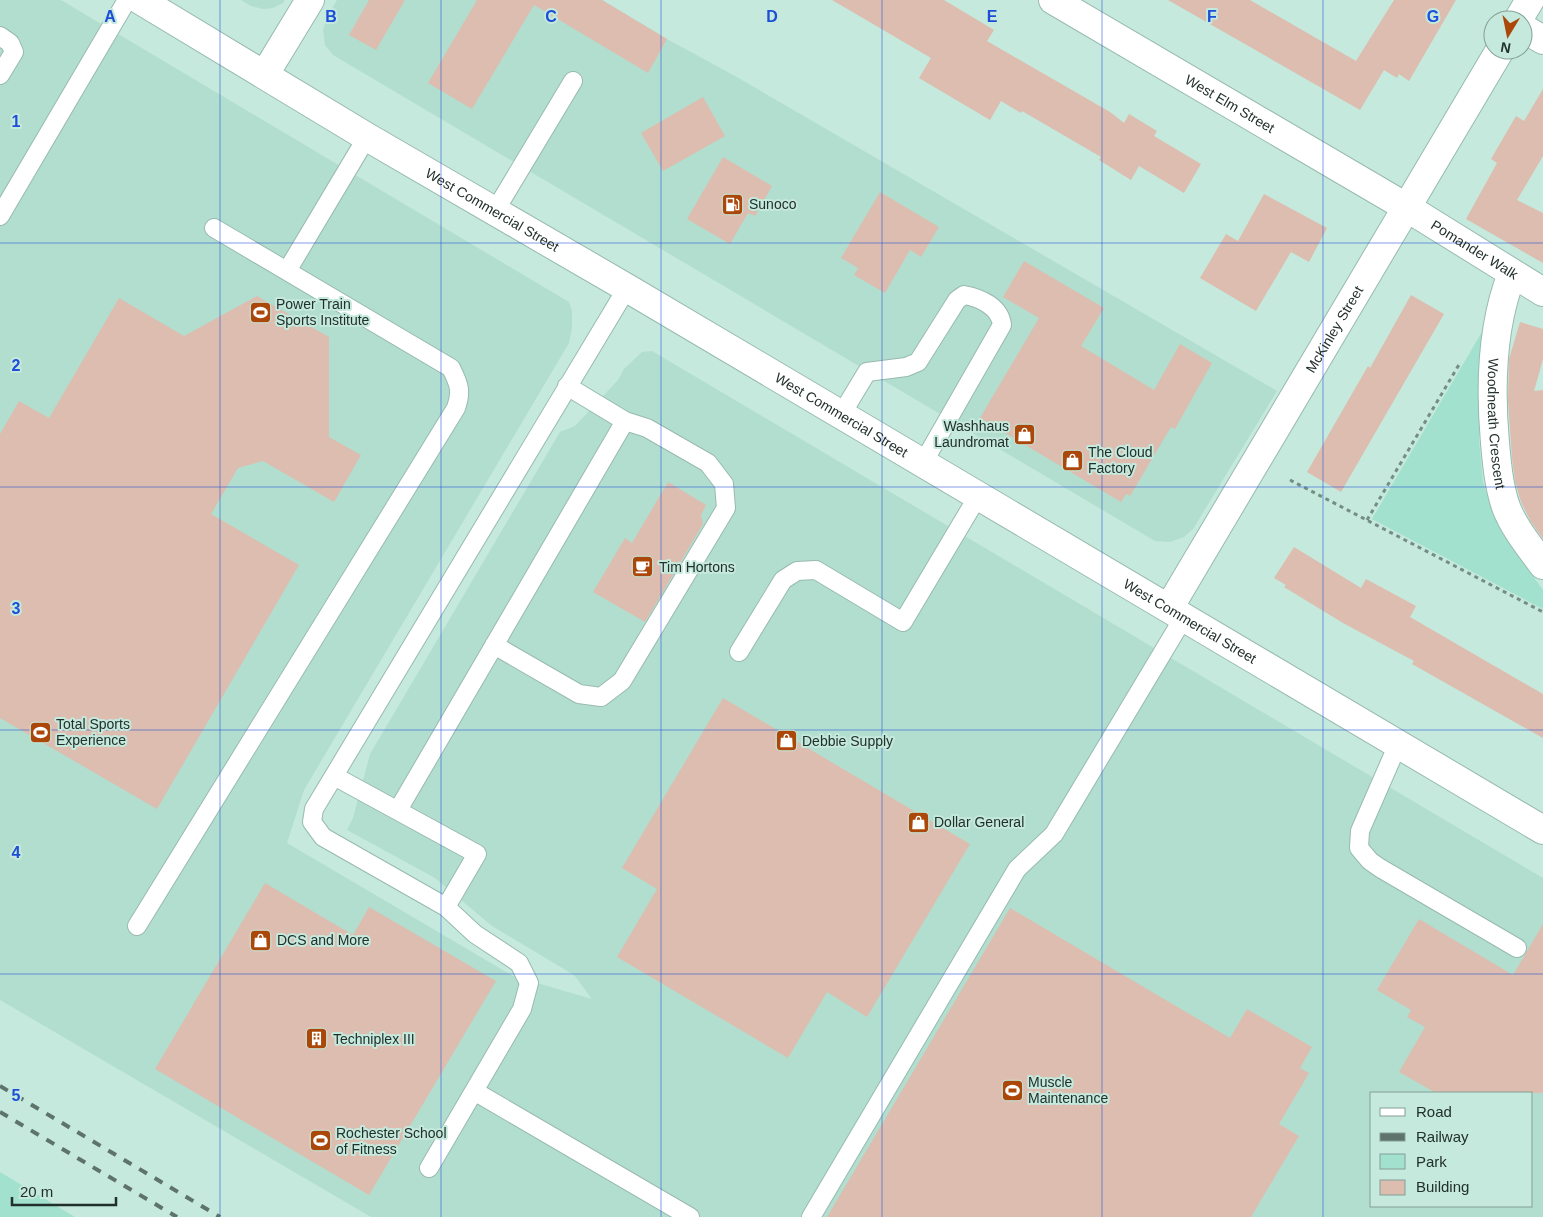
<svg xmlns="http://www.w3.org/2000/svg" width="1543" height="1217" viewBox="0 0 1543 1217" font-family="Helvetica,sans-serif">
<rect width="100%" height="100%" fill="#c5e9dc"/>
<path fill="#b2decf" fill-rule="evenodd" d="M0,0h61l508,302 3,9v17l-3,15 -265,447 -17,53 226,133 79,23 -18,-24 -82,-49 -57,-48 -88,-48 6,-12 17,-64 190,-322 15,-6 43,-46 6,-11 18,-17 10,-1 891,527v339h-1172l-371,-217zM1372,1093h160v113h-160z
M241,0h44l-2,3 -10,5 -10,1 -12,-3z
M337,0h265l65,39 68,37 542,315 -84,138 -9,8 -14,5 -15,-1 -822,-486 -8,-10 -2,-15 4,-13z"/>
<path fill="#a1e1cd" d="M1482,332l-3,62v47l4,41 8,27 15,30 37,51v19l-171,-90z
M0,1172l75,45h-75z"/>
<path fill="#dcbdaf" d="M369,0h36l-29,50 -27,-15z
M477,0h125l65,39 -19,34 -114,-68 -62,104 -44,-26z
M832,0h112l50,30 -7,11 123,71 14,11 5,-9 28,17 -3,5 47,28 -17,29 -45,-27 -8,14 -32,-20 2,-3 -79,-46 -1,2 -20,-12 -11,19 -71,-42 12,-20z
M1168,0h82l106,61 38,-61h62l-47,81 -10,-7 -2,4 -13,-8 -24,40z
M1543,89v67l-26,44 26,13v50l-77,-44 31,-56 -6,-4 25,-43 8,5z
M703,97l22,39 -62,35 -22,-38z
M723,157l49,29 -17,30 -7,-3 -18,31 -43,-25z
M880,192l59,35 -18,30 -11,-7 -25,43 -31,-18 4,-7 -17,-10z
M1264,194l63,34 -18,34 -18,-10 -35,59 -56,-33 26,-44 12,7z
M1024,261l80,47 -23,38 73,44 26,-46 32,19 -37,66 -4,-2 -41,69 -4,-2 -5,8 -141,-84 59,-100 -36,-21z
M1411,295l33,19 -103,178 -34,-20 61,-106 2,2z
M257,296l72,41v100l32,18 -27,47 -71,-41 -25,7 -27,46 88,51 -142,244 -157,-91v-284l19,-33 30,17 70,-120 65,38z
M1520,322l23,7v30l-9,32 9,-1v149l-12,-17 -10,-20 -6,-21 -3,-23 -4,-58 1,-41z
M668,482l38,23 -5,10 2,9 -58,98 -52,-30 32,-54 7,5z
M1294,547l67,41 5,-9 50,27 -6,11 133,77v44l-131,-74 2,-3 -71,-38 -59,-36 2,-2 -12,-7z
M723,698l247,146 -103,173 -40,-25 -39,66 -171,-101 40,-68 -35,-21z
M265,883l88,52 16,-28 127,74 -127,214 -214,-126z
M1010,908l220,130 17,-29 65,38 -12,21 9,5 -30,51 20,12 -48,81h-424z
M1419,919l94,56 30,-51v169h-107l-37,-21 26,-45 -18,-10 4,-7 -34,-20z"/>
<g fill="none" stroke-linecap="round" stroke-linejoin="round">
<defs>
<path id="service" d="M0,36l10,7 4,9 -14,23
M495,211l78,-130
M0,216l127,-216
M287,271l80,-134
M841,415l26,-43 39,-5 12,-5 39,-62 7,-5c17,3 36,12 38,30l-79,138
M494,645l85,49 22,3 21,-16 104,-173 -2,-24 -16,-21 -61,-35 -22,-7
M739,652l44,-72 14,-9 19,-1 87,52 75,-126
M1398,744l-38,87 -1,17 11,13 10,7 137,80
M334,776l143,78 -31,53
M398,810l227,-389 -58,-35
M137,926l319,-518c6,-17 3,-24 -5,-40l-237,-140
M474,1091l216,126
M429,1168l93,-159 7,-26 -10,-20 -44,-29 -29,-27 -123,-70 -11,-15 2,-13 313,-521
M811,1217l206,-348 37,-35 130,-217"/>
<g id="minor">
<path id="s1" d="M1053,0l353,207 137,85"/>
<path d="M1518,20l12,-20"/>
<path d="M1523,28l20,12"/>
<path d="M265,74l45,-74"/>
<path id="s2" d="M1512,274c-21,53 -22,113 -17,169 2,22 4,44 11,64 8,21 24,40 37,58"/>
<path id="s3" d="M1169,608l331,-558"/>
</g>
<g id="primary">
<path id="s4" d="M140,0l227,137 260,151 916,542"/>
</g>
</defs>
<use href="#service" stroke="#98baaf" stroke-width="20"/>
<use href="#minor" stroke="#98baaf" stroke-width="30"/>
<use href="#primary" stroke="#98baaf" stroke-width="30"/>
<path stroke="#758e85" stroke-width="3" stroke-dasharray="4 4" stroke-linecap="butt" d="M1290,480l253,132
M1367,520l93,-157"/>
<use href="#service" stroke="#fff" stroke-width="18"/>
<use href="#minor" stroke="#fff" stroke-width="28"/>
<use href="#primary" stroke="#fff" stroke-width="28"/>
<path stroke="#5d736b" stroke-width="4" stroke-dasharray="9 9" stroke-linecap="butt" d="M0,1086l220,131
M0,1112l177,105"/>
</g>
<path fill="none" stroke="#1d4ed8" stroke-width="1" stroke-opacity="0.55" d="M220,0v1217M441,0v1217M661,0v1217M882,0v1217M1102,0v1217M1323,0v1217M0,243h1543M0,487h1543M0,730h1543M0,974h1543"/>
<defs>
<symbol id="fuel-square" viewBox="-11 -11 22 22"><rect x="-9" y="-9" width="18" height="18" rx="4" fill="#aa4709" stroke="#c5e9dc"/><path d="M-5.5-6h7V0h2V4h1.3V-2.5L3-4.5l.8-.8L6-3V5H2.5V1h-1V6h-7ZM-4.2-4.7v3.2H.2V-4.7Z" fill="#fff"/></symbol>
<symbol id="stadium-square" viewBox="-11 -11 22 22"><rect x="-9" y="-9" width="18" height="18" rx="4" fill="#aa4709" stroke="#c5e9dc"/><path d="M0-5a6.5 5 0 1 0 0 10a6.5 5 0 1 0 0-10ZM-3.5-1.8h7v3.6h-7Z" fill="#fff"/></symbol>
<symbol id="shop-square" viewBox="-11 -11 22 22"><rect x="-9" y="-9" width="18" height="18" rx="4" fill="#aa4709" stroke="#c5e9dc"/><path d="M-5-2.5h2.3a2.7 3.5 0 0 1 5.4 0H5L5.5 6h-11ZM-1.5-2.5h3a1.5 2.3 0 0 0-3 0Z" fill="#fff"/></symbol>
<symbol id="cafe-square" viewBox="-11 -11 22 22"><rect x="-9" y="-9" width="18" height="18" rx="4" fill="#aa4709" stroke="#c5e9dc"/><path d="M-5.5-4.5H6V0H3Q3 3.5 0 3.5H-2.5Q-5.5 3.5-5.5 0ZM3-3.2v2h1.7v-2ZM-6 4.5H4V6H-6Z" fill="#fff"/></symbol>
<symbol id="building-square" viewBox="-11 -11 22 22"><rect x="-9" y="-9" width="18" height="18" rx="4" fill="#aa4709" stroke="#c5e9dc"/><path d="M-4-6H4V6H1V3H-1V6H-4ZM-2.5-4.3h1.7v1.8h-1.7ZM.8-4.3h1.7v1.8H.8ZM-2.5-1h1.7V.8h-1.7ZM.8-1h1.7V.8H.8Z" fill="#fff"/></symbol>
</defs>
<g fill-rule="evenodd">
<use href="#fuel-square" x="720" y="192" width="25" height="25"/>
<use href="#stadium-square" x="248" y="300" width="25" height="25"/>
<use href="#shop-square" x="1012" y="422" width="25" height="25"/>
<use href="#shop-square" x="1060" y="448" width="25" height="25"/>
<use href="#cafe-square" x="630" y="554" width="25" height="25"/>
<use href="#stadium-square" x="28" y="720" width="25" height="25"/>
<use href="#shop-square" x="774" y="728" width="25" height="25"/>
<use href="#shop-square" x="906" y="810" width="25" height="25"/>
<use href="#shop-square" x="248" y="928" width="25" height="25"/>
<use href="#building-square" x="304" y="1026" width="25" height="25"/>
<use href="#stadium-square" x="1000" y="1078" width="25" height="25"/>
<use href="#stadium-square" x="308" y="1128" width="25" height="25"/>
</g>
<g text-anchor="middle" stroke-width="4" stroke-linejoin="round" paint-order="stroke">
<g font-size="14" fill="#22302b" stroke="#c5e9dc">
<text dy="5" stroke="none"><textPath href="#s1" startOffset="205">West Elm Street</textPath></text>
<text dy="5" stroke="none"><textPath href="#s4" startOffset="410">West Commercial Street</textPath></text>
<text dy="5" stroke="none"><textPath href="#s1" startOffset="490">Pomander Walk</textPath></text>
<text dy="5" stroke="none"><textPath href="#s3" startOffset="324">McKinley Street</textPath></text>
<text dy="5" stroke="none"><textPath href="#s4" startOffset="815">West Commercial Street</textPath></text>
<text dy="5" stroke="none"><textPath href="#s2" startOffset="152">Woodneath Crescent</textPath></text>
<text dy="5" stroke="none"><textPath href="#s4" startOffset="1220">West Commercial Street</textPath></text>
</g>
<g font-size="14" fill="#22302b" stroke="#c5e9dc" text-anchor="start">
<text x="749" y="209">Sunoco</text>
<text x="276" y="309">Power Train<tspan x="276" dy="16">Sports Institute</tspan></text>
<text x="1009" y="431" text-anchor="end">Washhaus<tspan x="1009" dy="16">Laundromat</tspan></text>
<text x="1088" y="457">The Cloud<tspan x="1088" dy="16">Factory</tspan></text>
<text x="659" y="572">Tim Hortons</text>
<text x="56" y="729">Total Sports<tspan x="56" dy="16">Experience</tspan></text>
<text x="802" y="746">Debbie Supply</text>
<text x="934" y="827">Dollar General</text>
<text x="277" y="945">DCS and More</text>
<text x="333" y="1044">Techniplex III</text>
<text x="1028" y="1087">Muscle<tspan x="1028" dy="16">Maintenance</tspan></text>
<text x="336" y="1138">Rochester School<tspan x="336" dy="16">of Fitness</tspan></text>
</g>
</g>
<g font-size="16" text-anchor="middle" font-weight="bold" fill="#1d4ed8" stroke="#c5e9dc" stroke-width="4" stroke-linejoin="round" paint-order="stroke">
<text x="110" y="22">A</text>
<text x="331" y="22">B</text>
<text x="551" y="22">C</text>
<text x="772" y="22">D</text>
<text x="992" y="22">E</text>
<text x="1212" y="22">F</text>
<text x="1433" y="22">G</text>
<text x="16" y="127">1</text>
<text x="16" y="371">2</text>
<text x="16" y="614">3</text>
<text x="16" y="858">4</text>
<text x="16" y="1101">5</text>
</g>
<rect x="1370" y="1092" width="162" height="115" fill="#c5e9dc" stroke="#849f95"/>
<rect x="1380" y="1108" width="25" height="8" fill="#ffffff" stroke="#849f95"/>
<text x="1416" y="1117" font-size="15" fill="#22302b">Road</text>
<rect x="1380" y="1133" width="25" height="8" fill="#5d736b" stroke="#849f95"/>
<text x="1416" y="1142" font-size="15" fill="#22302b">Railway</text>
<rect x="1380" y="1154" width="25" height="15" fill="#a1e1cd" stroke="#849f95"/>
<text x="1416" y="1167" font-size="15" fill="#22302b">Park</text>
<rect x="1380" y="1180" width="25" height="15" fill="#dcbdaf" stroke="#849f95"/>
<text x="1416" y="1192" font-size="15" fill="#22302b">Building</text>
<g transform="translate(1508 35) rotate(190)"><circle r="24" fill="#c5e9dc" stroke="#849f95"/>
<path d="M0-4L9 19L0 12L-9 19Z" fill="#aa4709"/>
<text y="-8" font-size="14" font-weight="bold" text-anchor="middle" fill="#22302b">N</text>
</g>
<path d="M12 1197v8h104v-8" fill="none" stroke="#22302b" stroke-width="2.5"/>
<text x="20" y="1197" font-size="15" fill="#22302b" stroke="#c5e9dc" stroke-width="4" paint-order="stroke">20 m</text>
</svg>
